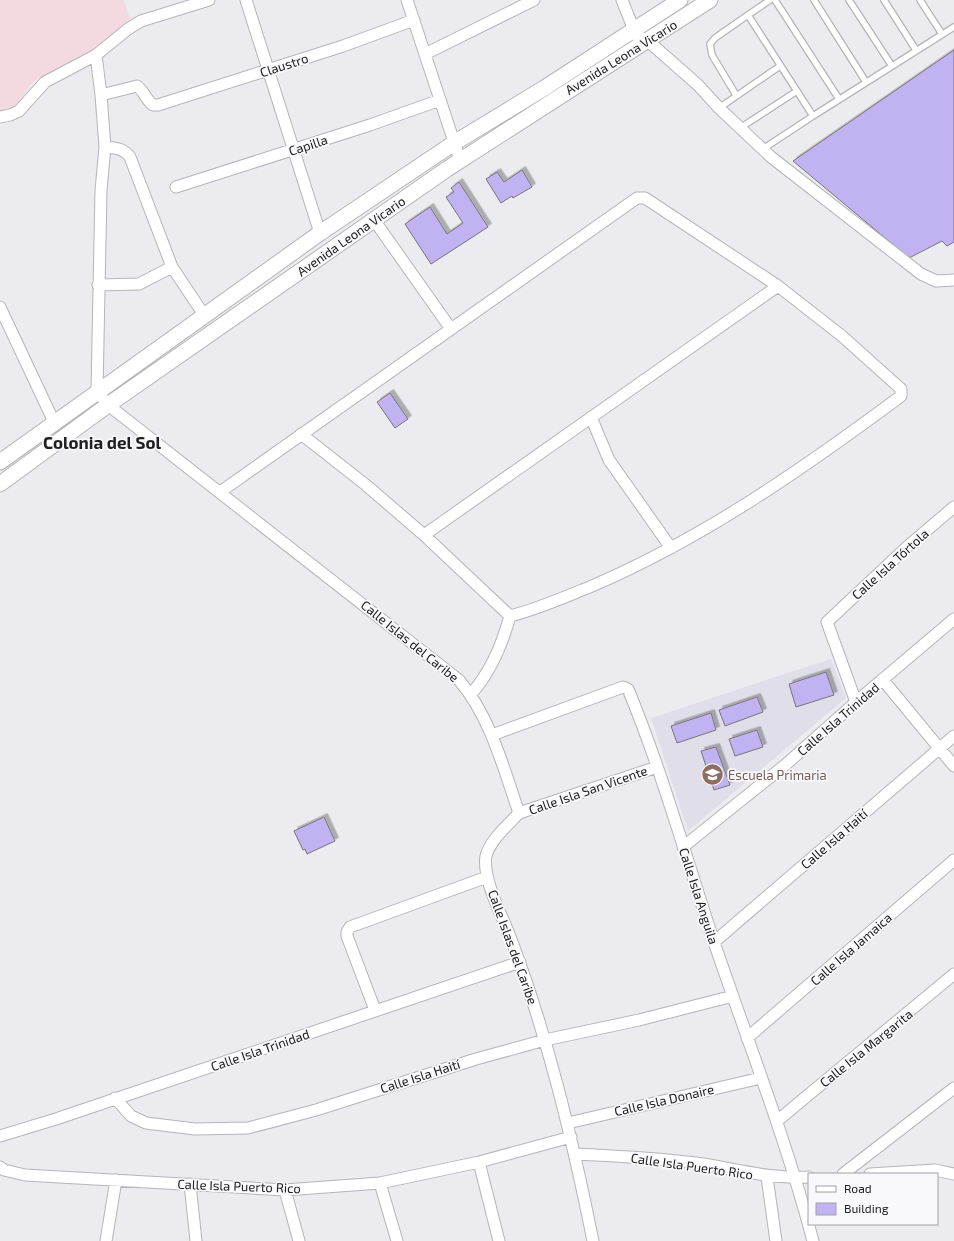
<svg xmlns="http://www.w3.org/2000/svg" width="954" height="1241" viewBox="0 0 954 1241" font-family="'Exo 2',sans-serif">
<defs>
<filter id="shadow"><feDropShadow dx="3.5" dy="-3.5" stdDeviation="0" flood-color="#0004"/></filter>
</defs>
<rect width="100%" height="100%" fill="#ecebef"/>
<path fill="#f4dae0" d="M0,0h124l6,19 -28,26 -68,36 -17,23 -17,7z"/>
<path fill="#e0dee9" d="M831,659l15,39 -158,133 -37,-113z"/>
<path fill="#c1b3f2" stroke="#767679" filter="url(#shadow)" d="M954,50v192l-7,4 -5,-5 -33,17 -116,-97z
M522,170l10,17 -19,11 -1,-2 -11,7 -15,-24 11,-7 7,10z
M459,182l29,45 -57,37 -26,-40 25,-17 17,27 16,-11 -17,-26 8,-5 -3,-4z
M390,393l18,26 -13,9 -18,-26z
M826,672l8,23 -38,12 -7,-23z
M757,697l6,15 -38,14 -6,-16z
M711,713l5,17 -39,13 -6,-17z
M757,730l6,17 -28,9 -6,-17z
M716,747l14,38 -16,5 -13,-39z
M324,817l11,24 -28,13 -2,-5 -2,1 -9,-19z"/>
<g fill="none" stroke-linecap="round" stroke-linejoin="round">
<defs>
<path id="lane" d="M770,0l-22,15 65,101 141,-89
M775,0l64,99
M814,0l52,82
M849,0l43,66
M884,0l32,50
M920,0l22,34
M736,95l-24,-40 -2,-11 5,-6 33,-23
M719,108l61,-42
M740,128l57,-37
M763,149l50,-33"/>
<path id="street" d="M246,0l74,233
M407,0l53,160
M622,0l14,35 12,6 50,44 21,23 52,49 150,117 15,7 18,-1
M425,54l109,-54
M96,55l5,40 4,52
M101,95l36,-9c7,5 9,14 16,19h5l185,-59 71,-26
M0,117l10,-2 9,-4 26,-29 51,-27 32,-26 13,-8 68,-21
M176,187l194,-62 70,-25
M374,220l77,109
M98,285l41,-1 33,-17
M0,307l54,115
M204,315l-32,-48 -42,-110c-7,-9 -14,-9 -25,-10l-4,43 -4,201 11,14 351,275c32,38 44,87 60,133 -11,12 -29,27 -33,43 -4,21 15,58 23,78 38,99 63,203 84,307
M591,417l18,43 62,88
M301,434l65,51 58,50 86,81
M220,492l417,-294h8l133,88 64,50 59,53v7c-97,72 -197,142 -309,190 -27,11 -54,23 -82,30
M424,535l354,-249
M883,680l71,86
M471,694c20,-22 31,-49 39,-78
M856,702l-29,-80 80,-75 47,-40
M492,735l131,-48 5,2c34,82 58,169 86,253 34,100 72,197 99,299
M519,813l138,-46
M683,847l101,-81 72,-64 98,-83
M714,942l240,-206
M375,1010l-28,-74v-4l3,-5 137,-50
M747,1038l207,-178
M115,1098l16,18 15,7 49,6 53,-1 68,-18 160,-51 69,-19 94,-20 94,-24
M777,1121l177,-147
M568,1123l193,-45
M0,1136l56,-17 464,-157
M575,1154c43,2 86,4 128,10 36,6 69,15 106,13
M479,1162l20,79
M0,1167l4,3 21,5 260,15 95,-7 99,-21 92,-25
M843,1174l111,-86
M870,1174l65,-4 19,4
M767,1177l9,64
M380,1183l17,58
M190,1184l6,57
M285,1190l14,51
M106,1241l10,-61"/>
<path id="secondary" d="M0,462l320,-229 134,-90 92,-56 134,-87
M0,484l108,-79 339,-236 263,-169"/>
</defs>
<use href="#lane" stroke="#b5b4b8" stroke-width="8"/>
<use href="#street" stroke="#b5b4b8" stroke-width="13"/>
<use href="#secondary" stroke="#b5b4b8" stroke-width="17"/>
<use href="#lane" stroke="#fff" stroke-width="5.5"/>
<use href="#street" stroke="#fff" stroke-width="11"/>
<use href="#secondary" stroke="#fff" stroke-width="15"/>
</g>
<defs>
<symbol id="school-disc" viewBox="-11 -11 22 22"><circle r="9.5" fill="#8d6e63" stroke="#f9f8fc"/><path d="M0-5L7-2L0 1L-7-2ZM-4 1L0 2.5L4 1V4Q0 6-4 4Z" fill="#fff"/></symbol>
</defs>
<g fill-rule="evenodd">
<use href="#school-disc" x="700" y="762" width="25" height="25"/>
</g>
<g text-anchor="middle" stroke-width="3.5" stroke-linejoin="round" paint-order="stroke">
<g font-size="13" fill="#202021" stroke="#f9f8fc">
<text transform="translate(621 57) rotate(-32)" y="5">Avenida Leona Vicario</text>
<text transform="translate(284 65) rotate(-18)" y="5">Claustro</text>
<text transform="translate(308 145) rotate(-18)" y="5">Capilla</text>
<text transform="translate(351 236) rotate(-35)" y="5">Avenida Leona Vicario</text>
<text transform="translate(890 564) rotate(-42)" y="5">Calle Isla Tórtola</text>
<text transform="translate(410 641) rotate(39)" y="5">Calle Islas del Caribe</text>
<text transform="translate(838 719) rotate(-41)" y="5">Calle Isla Trinidad</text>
<text transform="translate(588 790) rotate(-19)" y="5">Calle Isla San Vicente</text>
<text transform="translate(834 839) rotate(-41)" y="5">Calle Isla Haití</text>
<text transform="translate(699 896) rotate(72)" y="5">Calle Isla Anguila</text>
<text transform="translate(513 947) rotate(70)" y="5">Calle Islas del Caribe</text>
<text transform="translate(851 949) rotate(-41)" y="5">Calle Isla Jamaica</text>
<text transform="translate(866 1048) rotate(-39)" y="5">Calle Isla Margarita</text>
<text transform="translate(260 1050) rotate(-19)" y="5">Calle Isla Trinidad</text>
<text transform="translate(420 1076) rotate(-18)" y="5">Calle Isla Haití</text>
<text transform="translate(664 1100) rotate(-13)" y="5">Calle Isla Donaire</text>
<text transform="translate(692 1166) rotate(8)" y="5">Calle Isla Puerto Rico</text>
<text transform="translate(239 1186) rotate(2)" y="5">Calle Isla Puerto Rico</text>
</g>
<g font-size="13" fill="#785e54" stroke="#f9f8fc" text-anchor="start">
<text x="728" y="780">Escuela Primaria</text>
</g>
<g font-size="17" font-weight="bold" fill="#202021" stroke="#f9f8fc">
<text x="102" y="449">Colonia del Sol</text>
</g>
</g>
<rect x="808" y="1173" width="130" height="52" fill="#f9f8fc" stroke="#a2a2a4"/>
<rect x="816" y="1186" width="20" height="6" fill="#ffffff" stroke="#a2a2a4"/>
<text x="844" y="1193" font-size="12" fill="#202021">Road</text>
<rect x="816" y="1203" width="20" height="12" fill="#c1b3f2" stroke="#a2a2a4"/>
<text x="844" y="1213" font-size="12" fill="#202021">Building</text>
</svg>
